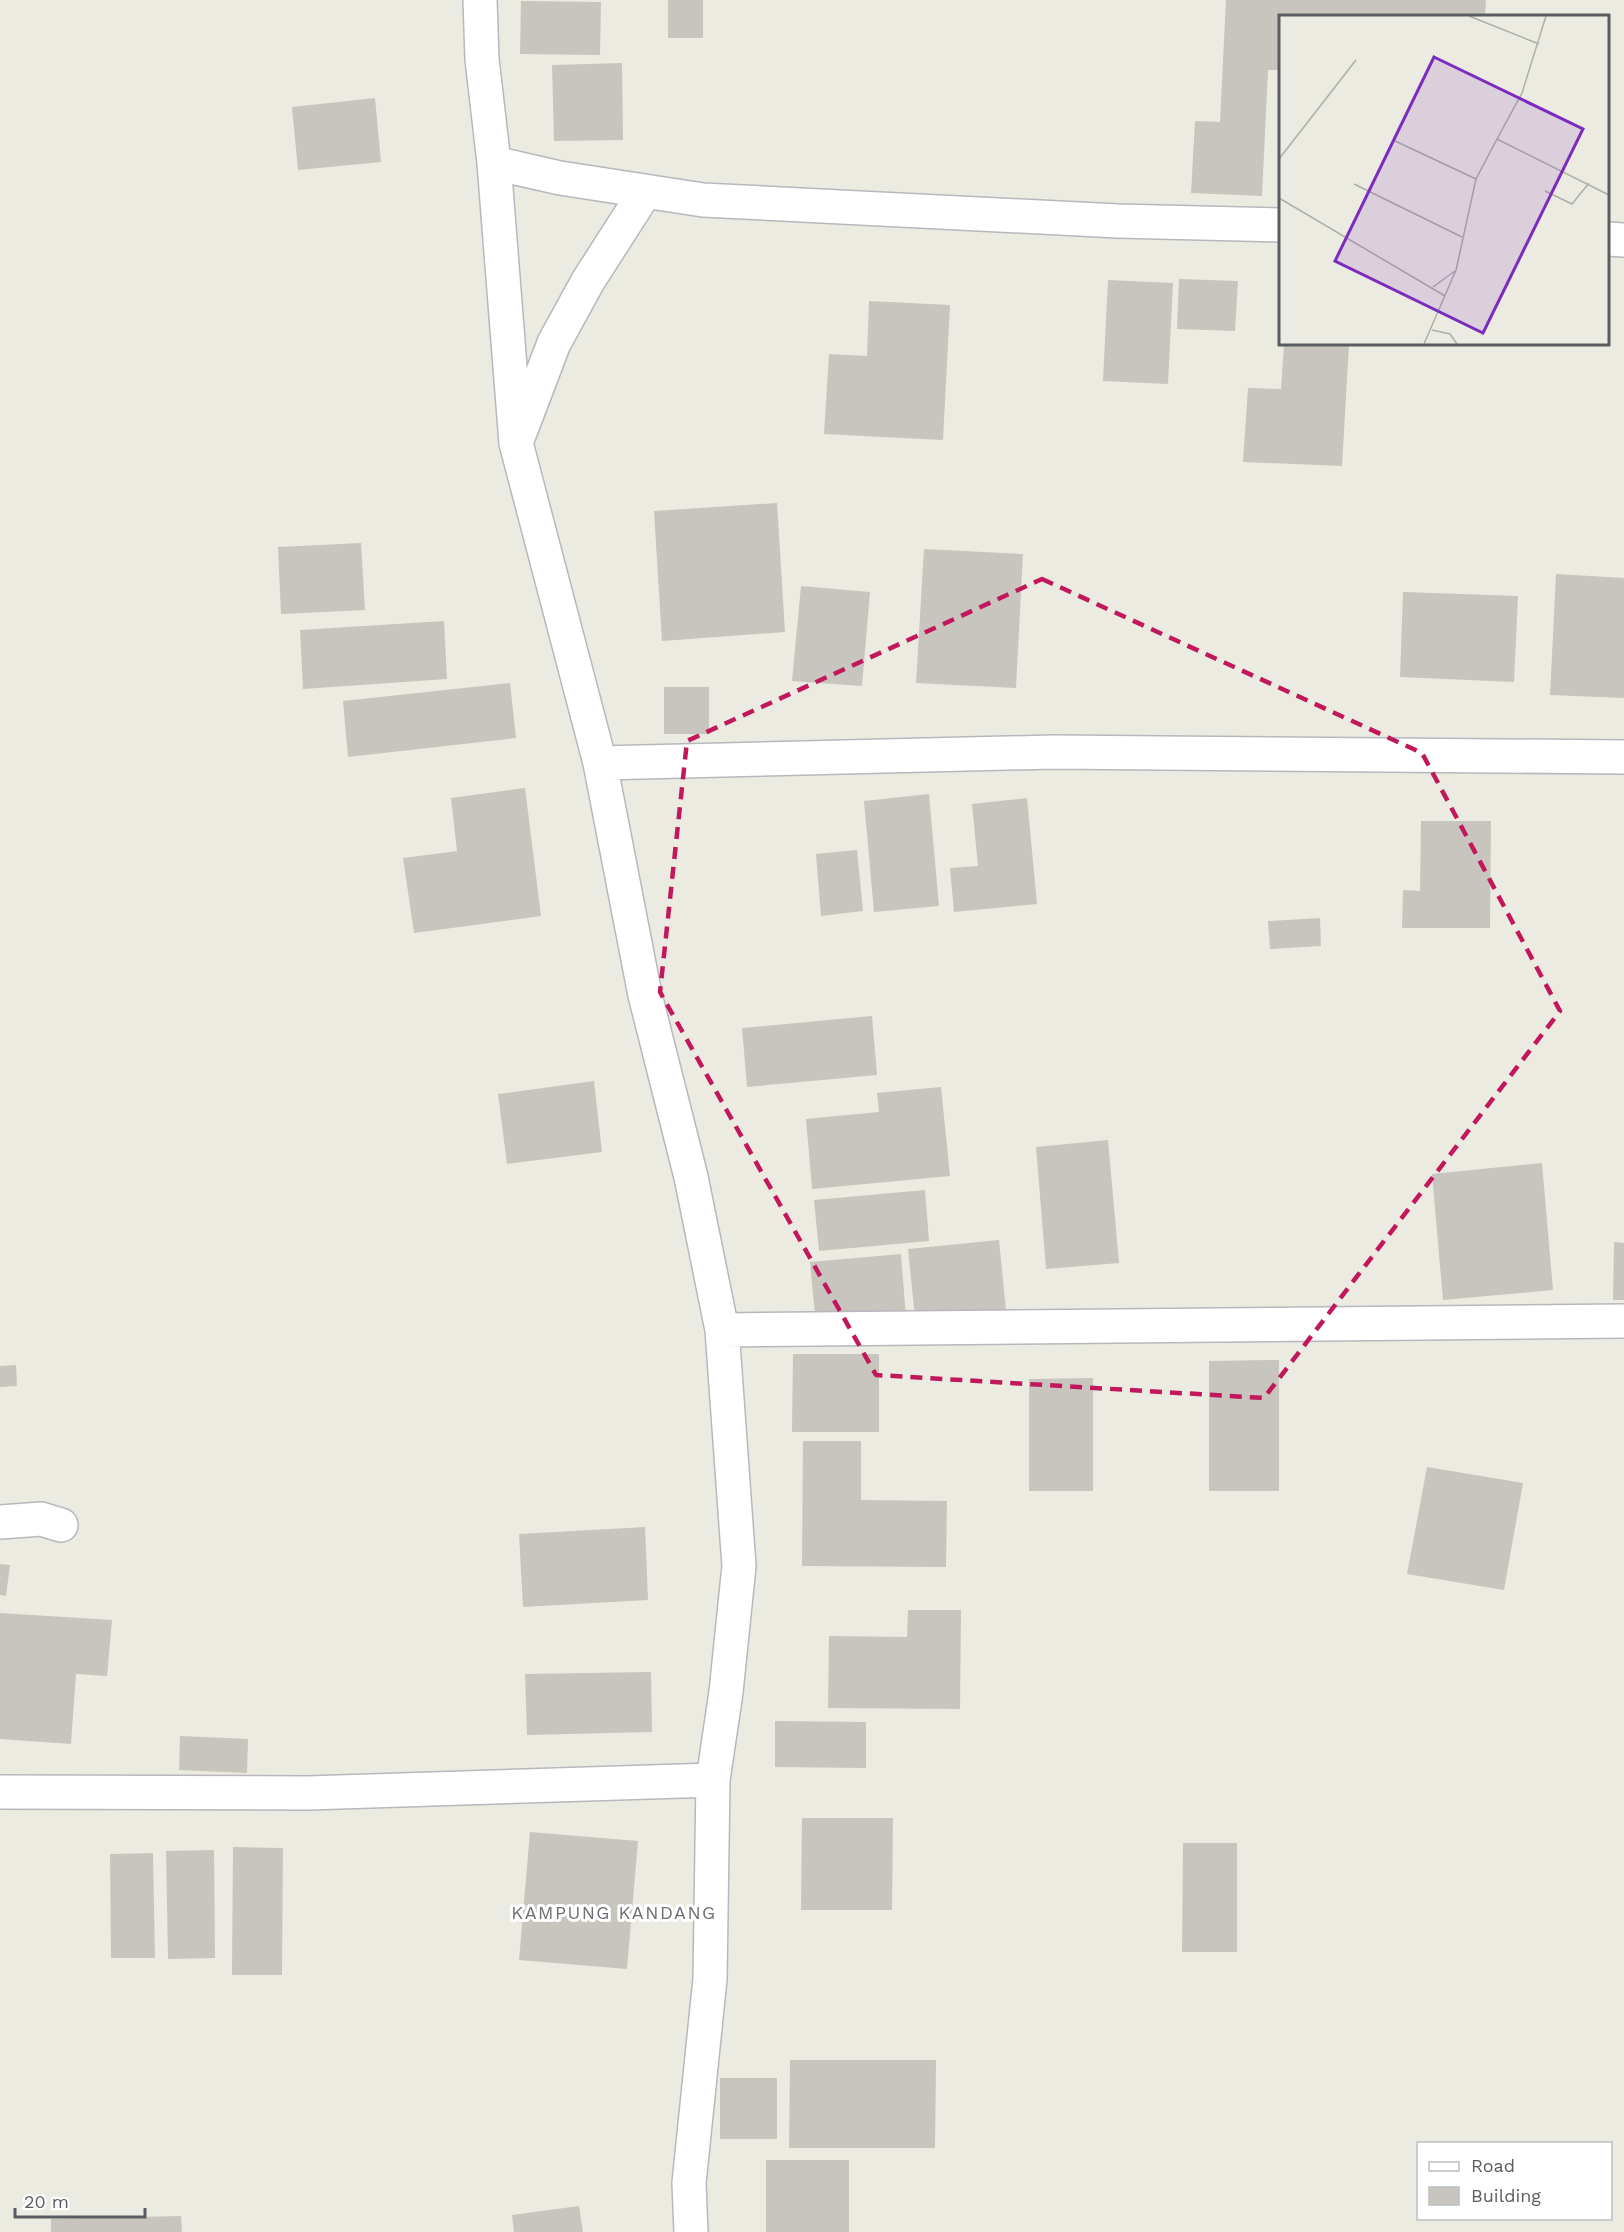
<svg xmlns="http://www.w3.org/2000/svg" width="1624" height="2232" viewBox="0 0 1624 2232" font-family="'Work Sans',sans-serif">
<rect width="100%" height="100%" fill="#ecebe1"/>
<path fill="#c7c5be" d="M668,0h35v38h-35z
M1226,0h260l-1,16h-205v54h-12l-6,126 -71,-3 4,-72 25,1z
M521,1l80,1 -1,53 -80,-1z
M622,63l1,77 -69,1 -2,-76z
M375,98l6,64 -83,8 -6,-63z
M1179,279l59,2 -3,50 -58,-2z
M1108,280l65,3 -5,101 -65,-3z
M869,301l81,4 -7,135 -119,-6 5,-80 38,2z
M1284,344h65l-7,122 -99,-4 5,-74 33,1z
M777,503l8,129 -123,9 -8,-130z
M361,543l4,67 -84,4 -3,-67z
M924,549l99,5 -7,134 -100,-5z
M1556,574l68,4v120l-74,-3z
M801,586l69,6 -8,94 -70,-5z
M1403,592l115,4 -4,86 -114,-5z
M444,621l3,58 -144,10 -3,-59z
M510,683l6,55 -168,19 -5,-56z
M664,687h45v47h-45z
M525,788l16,128 -127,17 -11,-75 54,-7 -6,-53z
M929,794l10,112 -65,6 -10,-111z
M1027,798l10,106 -83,8 -4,-44 28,-2 -6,-62z
M1421,821h70l-1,107h-88l1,-38 17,1z
M857,850l6,61 -42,5 -5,-62z
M1320,918l1,28 -51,3 -2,-28z
M872,1016l5,59 -130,12 -5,-59z
M594,1081l8,71 -95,12 -9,-70z
M941,1087l9,89 -138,13 -6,-70 73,-7 -2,-19z
M1108,1140l11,123 -73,6 -10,-122z
M1542,1163l11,127 -110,10 -11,-126z
M925,1190l4,51 -110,10 -5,-51z
M999,1240l7,70 -91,8 -7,-69z
M1614,1242l10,1v57h-11z
M901,1254l5,63 -90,8 -6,-63z
M793,1354h86v78h-87z
M1279,1360v131h-70v-130z
M16,1365l1,21 -17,1v-21z
M1093,1378v113h-64v-112z
M803,1441h58v59l86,1 -1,66 -144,-1z
M1427,1467l96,16 -19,107 -97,-16z
M645,1527l3,73 -125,7 -4,-73z
M0,1564l10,1 -4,31 -6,-1z
M908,1610h53l-1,99 -132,-1 1,-72 78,1z
M0,1613l112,7 -5,56 -31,-2 -5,70 -71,-5z
M651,1672l1,60 -125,3 -2,-61z
M775,1721l91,1v46l-91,-1z
M180,1736l68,3 -1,34 -68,-3z
M802,1818h91l-1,92h-91z
M530,1832l108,9 -11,128 -108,-9z
M1183,1843h54v109h-55z
M233,1847l50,1 -1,127h-50z
M214,1850l1,108 -47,1 -2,-108z
M153,1853l2,105h-44l-1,-104z
M790,2060h146l-1,88h-146z
M720,2078h57v61h-57z
M766,2160h83v72h-83z
M579,2206l4,26h-69l-2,-17z
M181,2216l1,16h-131v-13z"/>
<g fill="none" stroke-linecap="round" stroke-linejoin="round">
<defs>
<path id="minor" d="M494,163l66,15 143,22 415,21 162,4
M1608,239l16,1
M519,435l35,-92 34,-62 57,-89
M600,763l453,-11 571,5
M722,1330l902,-9
M0,1522l41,-3 20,6
M0,1792l308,1 405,-13 13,-88 13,-126 -17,-236 -31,-153 -46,-182 -45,-232 -84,-320 -22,-280 -12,-104 -2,-59
M691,2232l-2,-49 21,-204 3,-199"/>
</defs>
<use href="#minor" stroke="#b7b8bd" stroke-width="36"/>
<use href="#minor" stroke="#fff" stroke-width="33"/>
</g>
<path fill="none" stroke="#c2185b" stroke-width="4.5" stroke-dasharray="12 8" stroke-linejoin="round" d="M1042,579l380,174 138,258 -296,387 -388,-23 -216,-383 27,-251z"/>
<g text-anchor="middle" stroke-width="6" stroke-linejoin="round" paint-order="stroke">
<g font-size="18" letter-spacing="1.5" fill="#6b6e73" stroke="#fff">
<text x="614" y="1919">KAMPUNG KANDANG</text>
</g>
</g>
<g transform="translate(1279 15)">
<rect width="330" height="330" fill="#ecebe1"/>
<path fill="none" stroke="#aeaeaa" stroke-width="1.5" d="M190,1l70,28M218,124l25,-46 24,-77M114,125l83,39M0,144l77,-99M75,169l108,53M266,176l27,13 17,-21M0,183l166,98M154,272l22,-16M153,315l18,4 7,10M145,329l32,-74 20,-91 21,-40 112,56"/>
<path fill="#7b2cbf" fill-opacity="0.15" stroke="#7b2cbf" stroke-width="3" d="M155,42l149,72 -100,204 -148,-72z"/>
<rect width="330" height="330" fill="none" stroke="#5a5c61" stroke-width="3"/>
</g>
<rect x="1417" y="2142" width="195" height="78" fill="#ffffff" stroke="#bdbec0" stroke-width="1.5"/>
<rect x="1429" y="2162" width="30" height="9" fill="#ffffff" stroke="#bdbec0" stroke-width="1.5"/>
<text x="1471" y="2172" font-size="18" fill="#5a5c61">Road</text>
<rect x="1429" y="2187" width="30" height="18" fill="#c7c5be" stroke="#bdbec0" stroke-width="1.5"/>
<text x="1471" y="2202" font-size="18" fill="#5a5c61">Building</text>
<path d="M15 2208v9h130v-9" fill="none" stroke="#5a5c61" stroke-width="3"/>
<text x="24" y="2208" font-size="18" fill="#5a5c61" stroke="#ffffff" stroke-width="4.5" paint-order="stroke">20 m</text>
</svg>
